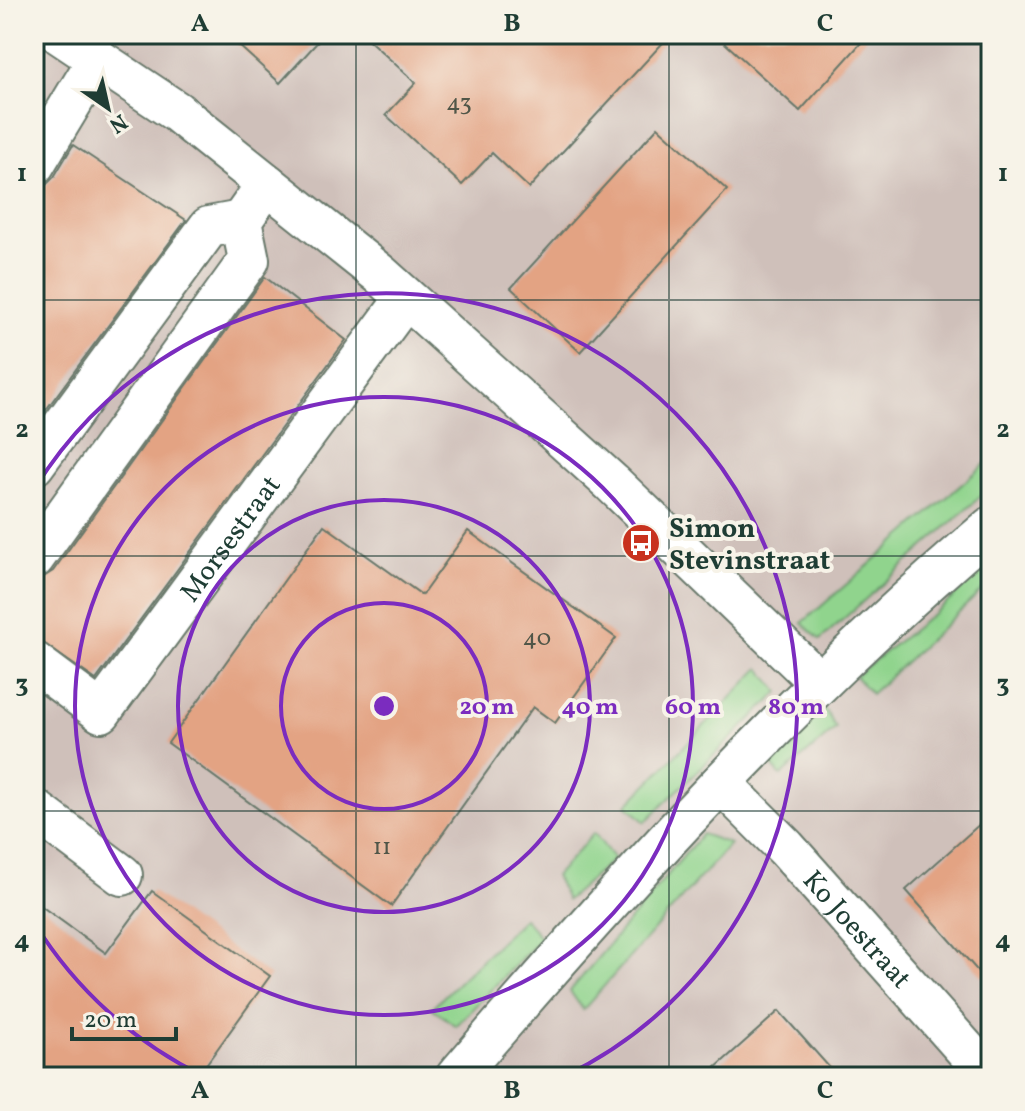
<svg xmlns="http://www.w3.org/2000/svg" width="1025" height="1111" viewBox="0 0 1025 1111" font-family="Vollkorn,serif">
<rect width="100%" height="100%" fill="#f7f3e8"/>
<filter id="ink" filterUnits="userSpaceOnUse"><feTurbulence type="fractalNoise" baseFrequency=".0125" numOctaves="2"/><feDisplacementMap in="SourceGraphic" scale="16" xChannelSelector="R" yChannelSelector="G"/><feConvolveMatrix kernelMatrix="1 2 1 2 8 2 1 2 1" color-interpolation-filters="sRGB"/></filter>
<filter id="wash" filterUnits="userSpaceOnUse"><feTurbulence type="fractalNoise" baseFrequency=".006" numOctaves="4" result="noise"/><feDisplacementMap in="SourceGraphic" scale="32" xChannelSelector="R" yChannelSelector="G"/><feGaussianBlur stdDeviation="1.8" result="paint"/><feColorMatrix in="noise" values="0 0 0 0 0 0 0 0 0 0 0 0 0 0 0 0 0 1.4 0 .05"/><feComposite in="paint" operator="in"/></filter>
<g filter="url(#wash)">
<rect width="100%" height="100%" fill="#efe7cd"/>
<path fill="#cfc0ba" d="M34,34h957v1043h-957z"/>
<path fill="#90d48d" stroke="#588860" stroke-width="2" d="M991,459v28l-171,153 -18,-17z
M991,560v22l-120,112 -16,-18 95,-76z
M760,668l19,24 -134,130 -18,-17z
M823,707l13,21 -55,48 -9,-10z
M594,833l20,26 -47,41 -12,-24z
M702,834l28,10 -147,166 -13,-19z
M524,918l17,20 -85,88 -24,-18z"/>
<g id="blocks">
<path fill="#e3a383" d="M226,34h99l-45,49z
M362,34h309l-142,154 -37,-35 -30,32 -76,-70 30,-32z
M715,34h154l-69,77z
M658,127l69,63 -147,162 -69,-64z
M73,145l113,75 -152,206v-229l20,-20z
M265,277l81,63 -250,340 -62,-43v-54l19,-12z
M324,525l98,70 46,-64 148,107 -61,85 -22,-16 -142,199 -223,-163z
M991,814v172l-85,-96z
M152,891l118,85 -73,101h-142l-21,-15v-161l72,52z
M779,1011l59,66h-133z"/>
</g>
</g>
<g filter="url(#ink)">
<use href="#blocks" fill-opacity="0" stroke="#68786a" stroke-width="2"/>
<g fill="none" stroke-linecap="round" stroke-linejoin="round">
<defs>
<g id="minor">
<path d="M60,34l117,78 204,163 231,208 207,199"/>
<path d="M34,165l64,-106"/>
<path d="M34,465l175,-238 32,-6"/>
<path d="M34,558l215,-298 -8,-39 26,-37"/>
<path id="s1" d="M34,662l67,50 305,-414"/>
<path id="s2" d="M721,783l65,65 204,229"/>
<path d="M34,809l88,66"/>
<path d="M456,1077c166,-194 340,-384 535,-550"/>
</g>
</defs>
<use href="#minor" stroke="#68786a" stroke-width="44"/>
<use href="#minor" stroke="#fff" stroke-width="40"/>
</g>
</g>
<path fill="none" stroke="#1f3d34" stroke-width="2" stroke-opacity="0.55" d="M356,34v1043M669,34v1043M34,300h957M34,556h957M34,811h957"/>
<g fill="none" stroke="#7b2cbf" stroke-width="4">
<circle cx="384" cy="706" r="103"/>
<circle cx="384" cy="706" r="206"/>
<circle cx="384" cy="706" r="309"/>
<path d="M203 1076A412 412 0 0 1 35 924M35 488A412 412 0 1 1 565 1076"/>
</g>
<defs>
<symbol id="bus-disc" viewBox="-11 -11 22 22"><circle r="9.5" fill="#c8321e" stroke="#f7f3e8"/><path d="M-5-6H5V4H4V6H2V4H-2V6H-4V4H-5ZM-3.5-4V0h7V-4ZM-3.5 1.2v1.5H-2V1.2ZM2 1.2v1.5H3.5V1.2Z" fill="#fff"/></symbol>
</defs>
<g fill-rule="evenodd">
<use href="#bus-disc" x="619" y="521" width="44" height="44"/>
</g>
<g text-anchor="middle" stroke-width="8" stroke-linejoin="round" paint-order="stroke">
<g font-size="24" fill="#505648">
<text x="459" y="110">43</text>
<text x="537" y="645">40</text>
<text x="382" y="854">11</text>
</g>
<g font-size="28" font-weight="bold" fill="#1f3d34" stroke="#f7f3e8" text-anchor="start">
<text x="669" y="537">Simon<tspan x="669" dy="32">Stevinstraat</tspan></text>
</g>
<g font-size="28" fill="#1f3d34" stroke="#f7f3e8">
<text dy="10" stroke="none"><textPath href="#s1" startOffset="300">Morsestraat</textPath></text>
<text dy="10" stroke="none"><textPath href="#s2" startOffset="200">Ko Joestraat</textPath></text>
</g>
</g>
<circle cx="384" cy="706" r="12" fill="#7b2cbf" stroke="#f7f3e8" stroke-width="4"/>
<g font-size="24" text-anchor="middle" font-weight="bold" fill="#7b2cbf" stroke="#f7f3e8" stroke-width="8" stroke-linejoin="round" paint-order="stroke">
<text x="487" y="714">20 m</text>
<text x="590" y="714">40 m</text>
<text x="693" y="714">60 m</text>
<text x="796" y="714">80 m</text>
</g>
<rect width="1025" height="1111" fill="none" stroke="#f7f3e8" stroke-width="88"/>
<g transform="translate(108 108) rotate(146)" stroke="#f7f3e8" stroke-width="6" paint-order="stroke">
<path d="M0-6L14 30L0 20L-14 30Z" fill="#1f3d34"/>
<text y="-12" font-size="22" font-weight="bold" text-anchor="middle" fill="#1f3d34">N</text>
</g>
<path d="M72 1027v12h104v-12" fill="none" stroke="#1f3d34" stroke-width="4"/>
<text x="84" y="1027" font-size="24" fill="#1f3d34" stroke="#f7f3e8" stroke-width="6" paint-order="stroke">20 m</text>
<rect x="44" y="44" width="937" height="1023" fill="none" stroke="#1f3d34" stroke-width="3"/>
<g font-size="26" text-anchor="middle" font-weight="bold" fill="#1f3d34">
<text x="200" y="31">A</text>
<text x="512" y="31">B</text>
<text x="825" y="31">C</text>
<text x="22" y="181">1</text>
<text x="1003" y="181">1</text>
<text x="22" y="437">2</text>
<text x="1003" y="437">2</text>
<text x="22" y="692">3</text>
<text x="1003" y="692">3</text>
<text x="22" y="948">4</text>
<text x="1003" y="948">4</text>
<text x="200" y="1098">A</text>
<text x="512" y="1098">B</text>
<text x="825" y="1098">C</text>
</g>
</svg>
